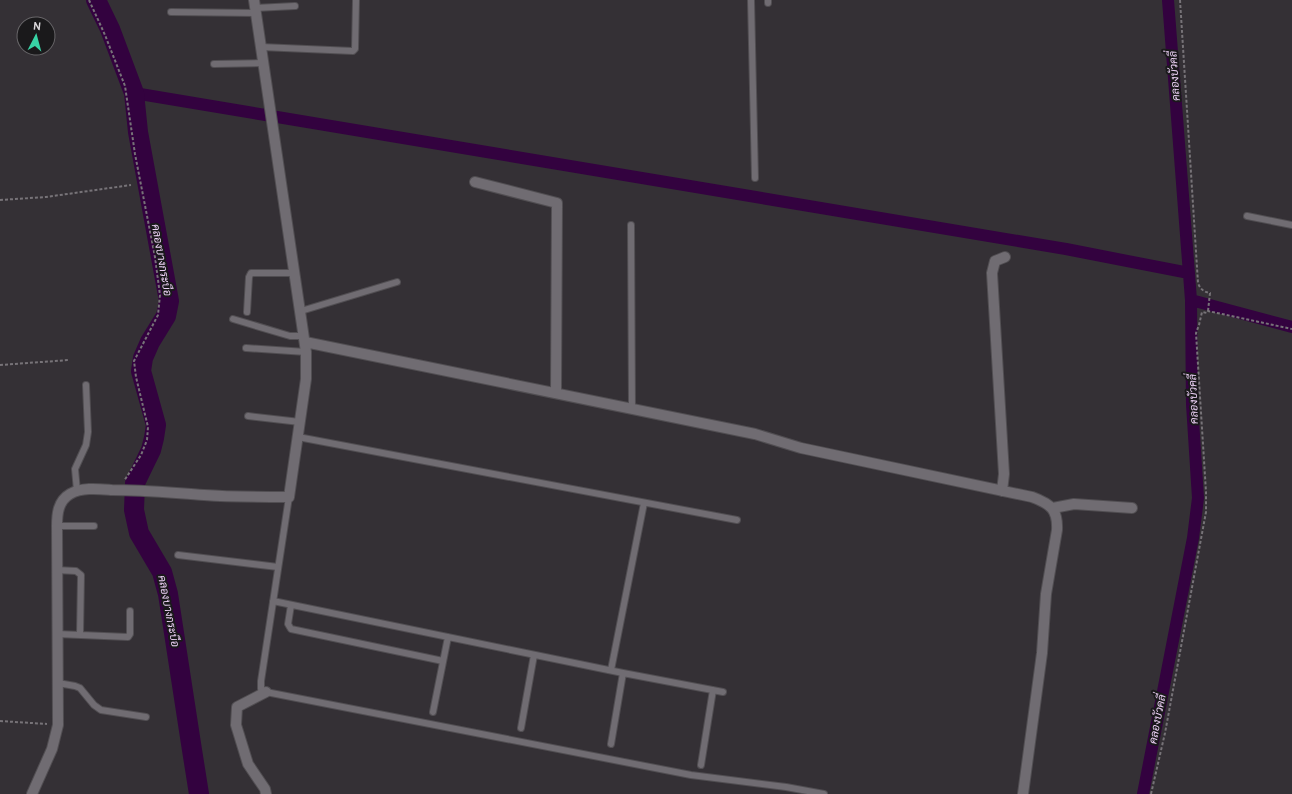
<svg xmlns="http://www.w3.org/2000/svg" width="1292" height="794" viewBox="0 0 1292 794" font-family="Overpass,Sarabun,sans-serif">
<rect width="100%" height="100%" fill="#343035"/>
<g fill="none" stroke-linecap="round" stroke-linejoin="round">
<path stroke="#33023f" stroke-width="12" d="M134,93l932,156 123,24
M1191,300l101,27
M1143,794l50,-256 5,-40 -6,-94 -1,-104 -23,-300"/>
<path stroke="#33023f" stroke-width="20" d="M96,0l14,29 24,64 4,39 31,169 -3,15 -16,26 -7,16 -2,13 15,54 -2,13 -3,12 -16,33 -1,27 5,23 23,39 6,22 24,156 7,44"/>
<defs>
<path id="lane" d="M751,0l4,178
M768,0v3
M255,8l40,-2
M171,12l85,1
M261,47l92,4 2,-2 1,-49
M214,64l49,-1
M1247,216l45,9
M631,225l1,184
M301,311l96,-29
M247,312l2,-35 2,-4h44
M233,319l57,17h15
M246,348l60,4
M248,416l52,6
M298,437l439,83
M77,491l-2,-22 11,-24 2,-13 -2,-47
M289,497l-28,184v8l5,3 425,83 95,12 38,7
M57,526h37
M178,555l100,12
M56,570l20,1 5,4 -1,60
M273,601l350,72 100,19
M291,605l-3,19 3,5 152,32
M57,634l71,3 2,-3v-23
M611,670l33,-167
M58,683l17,3 5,2 14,17 7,5 45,7
M433,712l15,-75
M521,728l13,-73
M611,744l12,-71
M701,765l12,-75"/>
<path id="street" d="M475,182l82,21 -1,190
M305,342l450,92 46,14 231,49c19,7 26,13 25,33l-11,64 -4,59 -19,141
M1002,491l2,-17 -12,-201 3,-12 10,-4
M1053,508l21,-4 58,4
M266,692l-29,15 -1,18 12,39 17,25 1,5
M32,794l20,-45 6,-24 -1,-199c0,-12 1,-25 13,-32 12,-7 29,-5 42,-4 31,0 61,3 92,5 28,2 57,2 85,2l17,-118v-27l-52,-352"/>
</defs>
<use href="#lane" stroke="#514e52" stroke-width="8"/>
<use href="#street" stroke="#514e52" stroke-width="12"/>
<path stroke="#777378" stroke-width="2" stroke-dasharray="3 2" stroke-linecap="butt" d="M89,0l16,35 20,51 10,68 20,103 5,38 -2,20 -24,46 2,16 12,50 -1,13 -6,15 -17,26
M1180,0l18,283c2,6 6,9 12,10l-2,18
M0,200l46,-3 85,-12
M0,365l69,-5
M0,721l47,3
M1151,794l14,-61 41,-221v-20l-10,-159 3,-8 3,-13 5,1 1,-2 84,18"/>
<use href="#lane" stroke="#706c72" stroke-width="6"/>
<use href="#street" stroke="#706c72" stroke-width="10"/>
</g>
<g text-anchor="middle" stroke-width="4" stroke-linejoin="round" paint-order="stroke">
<g font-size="11" font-style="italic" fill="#ebd0f4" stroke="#1a191b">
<text transform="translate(1174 76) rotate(-94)" y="4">คลองบัวคลี่</text>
<text transform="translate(162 260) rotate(80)" y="4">คลองบางกระบือ</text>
<text transform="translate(1193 399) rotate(-92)" y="4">คลองบัวคลี่</text>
<text transform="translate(169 611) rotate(79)" y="4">คลองบางกระบือ</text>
<text transform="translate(1157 719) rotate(-79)" y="4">คลองบัวคลี่</text>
</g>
</g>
<g transform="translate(36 36) rotate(6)"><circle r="19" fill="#1a191b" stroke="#676568"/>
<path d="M0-3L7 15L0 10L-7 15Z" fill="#38d4a6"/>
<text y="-6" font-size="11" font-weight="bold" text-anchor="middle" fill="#dbd8dc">N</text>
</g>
</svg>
